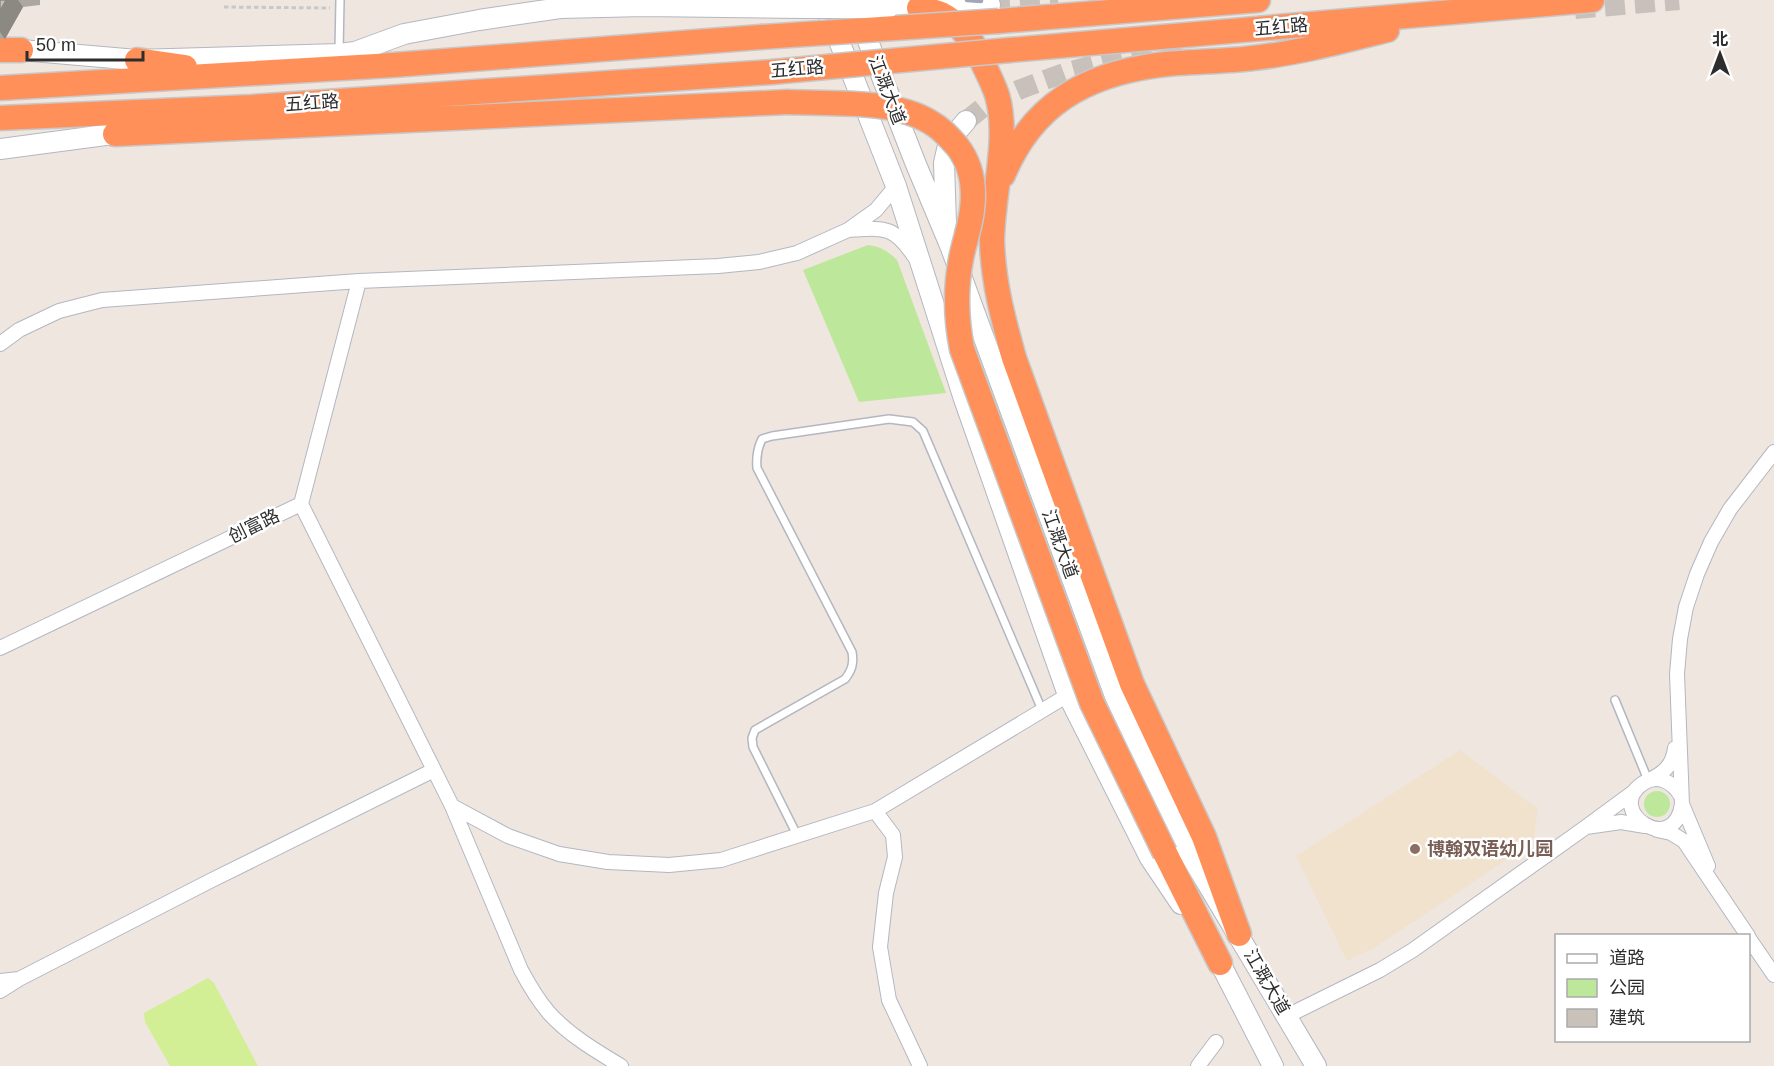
<svg xmlns="http://www.w3.org/2000/svg" width="1774" height="1066" viewBox="0 0 1774 1066" font-family="Helvetica,'Noto Sans SC',sans-serif">
<rect width="100%" height="100%" fill="#efe6df"/>
<path fill="#f1e2ce" d="M1460,750l78,59 -5,33 -159,106 -27,13 -51,-105z"/>
<path fill="#bde79a" d="M868,245c13,2 20,6 29,15l49,133 -87,9 -56,-132z
M1644 804a13 13 0 1 1 26 0a13 13 0 1 1-26 0Z"/>
<path fill="#d3ef95" d="M208,978l6,5 44,83h-88l-25,-44 -1,-9z"/>
<g fill="none" stroke-linecap="round" stroke-linejoin="round">
<path stroke="#c8c1bb" stroke-width="20" stroke-dasharray="20 10" stroke-linecap="butt" d="M990,5l68,-5
M1575,9l104,-9
M966,121l21,-17 34,-15 43,-16 66,-18 51,-10"/>
<defs>
<path id="lane" d="M339,51l1,-51
M1615,700l33,80
M797,835l-44,-88 -1,-9 3,-8 90,-51c7,-9 9,-16 7,-27l-95,-184c-1,-11 0,-19 5,-29l10,-3 117,-17 24,3 10,9 119,279"/>
<path id="street" d="M896,186l-20,24 -28,20c36,-2 45,-5 66,26
M0,344l19,-14 40,-19 43,-11 257,-19 359,-15 41,-4 38,-9 51,-23
M301,504l151,302 69,164c8,15 17,30 28,43 20,22 47,38 72,53
M0,648l301,-144 58,-223
M1649,780c15,-7 24,-15 26,-32
M1635,791l-49,36 35,-5 24,4
M1681,796c-8,-14 -24,-23 -39,-12 -38,27 32,74 40,20l-5,-130 3,-35 6,-32 11,-33 14,-32 19,-33 44,-57
M1682,804l26,62
M452,806l56,30 51,18 49,8 61,3 52,-5 154,-49 193,-116
M875,811l18,24 2,22 -9,36 -6,54 9,53 31,66
M1657,830l14,3 13,8 64,95
M1748,937l26,38
M19,979l191,-98 224,-111
M0,981l19,-2 -19,12
M1287,1016l93,-46 33,-20 173,-123
M1198,1066l18,-24"/>
<path id="secondary" d="M823,0l73,186 68,213 104,296 82,163 31,46
M852,0l63,162 36,86 164,448 70,150 131,220
M888,8l102,-3
M7,52l14,-2 116,10 202,-6 16,-2 49,-18 75,-14 81,-12 85,-2 160,2
M0,149l128,-17
M946,224l-2,-61 5,-22 17,-20
M1212,951l8,12 53,103"/>
<path id="highway" d="M919,8c7,2 15,3 22,6 20,10 32,27 41,47 5,11 11,22 15,34 13,43 -5,101 -5,146 1,40 11,78 22,117l118,326 72,153 35,97
M999,21l259,-21
M0,50h21
M1010,50l582,-50
M137,60l48,7
M0,88l393,-23 368,-28
M0,118l252,-11 520,-35
M115,134l672,-32
M1003,175c29,-70 81,-100 155,-110 31,-4 63,-3 95,-7 45,-5 90,-17 134,-28
M1165,853l55,110"/>
</defs>
<use href="#lane" stroke="#b3b7c1" stroke-width="10"/>
<use href="#street" stroke="#b3b7c1" stroke-width="16"/>
<use href="#secondary" stroke="#b3b7c1" stroke-width="22"/>
<use href="#highway" stroke="#c8c8c8" stroke-width="27"/>
<path stroke="#c8c8c8" stroke-width="3" stroke-dasharray="4.5 3" stroke-linecap="butt" d="M224,7l106,1"/>
<use href="#lane" stroke="#fff" stroke-width="7"/>
<use href="#street" stroke="#fff" stroke-width="14"/>
<use href="#secondary" stroke="#fff" stroke-width="20"/>
<use href="#highway" stroke="#ff905a" stroke-width="24"/>
<path stroke="#a1a7b8" stroke-width="4.5" d="M967,0l14,1"/>
<defs>
<path id="secondary-bridge" d="M805,8h83"/>
<path id="highway-bridge" d="M761,37l238,-16
M772,72l238,-22
M787,102c44,2 105,-3 143,20 11,6 19,15 27,24 15,19 18,41 15,64 -2,17 -8,33 -11,49 -6,31 -5,60 1,90l130,354 73,150"/>
</defs>
<use href="#secondary-bridge" stroke="#b3b7c1" stroke-width="22" stroke-linecap="butt"/>
<use href="#highway-bridge" stroke="#c8c8c8" stroke-width="27" stroke-linecap="butt"/>
<use href="#secondary-bridge" stroke="#fff" stroke-width="20"/>
<use href="#highway-bridge" stroke="#ff905a" stroke-width="24"/>
</g>
<path fill="#aca7a0" d="M0,0h40v5l-17,2 -18,32h-5z"/>
<path fill="#8c8882" d="M6,0h12l5,7 -18,32 -5,-7v-21z"/>
<path fill="#c8c2ba" stroke="#8c8882" stroke-width="1.5" d="M0,0h6l-6,11z"/>
<circle fill="#8d6e63" stroke="#fff" stroke-width="2" cx="1415" cy="849" r="6"/>
<g text-anchor="middle" stroke-width="5" stroke-linejoin="round" paint-order="stroke">
<g font-size="18" fill="#2d2d2d" stroke="#fff">
<text transform="translate(1281 27) rotate(-5)" y="6">五红路</text>
<text transform="translate(797 69) rotate(-5)" y="6">五红路</text>
<text transform="translate(887 90) rotate(69)" y="6">江溉大道</text>
<text transform="translate(312 103) rotate(-4)" y="6">五红路</text>
<text transform="translate(254 526) rotate(-26)" y="6">创富路</text>
<text transform="translate(1060 544) rotate(70)" y="6">江溉大道</text>
<text transform="translate(1267 982) rotate(60)" y="6">江溉大道</text>
</g>
<g font-size="18" font-weight="bold" fill="#785e54" stroke="#fff" text-anchor="start">
<text x="1427" y="855">博翰双语幼儿园</text>
</g>
</g>
<rect x="1555" y="934" width="195" height="108" fill="#ffffff" stroke="#ababab" stroke-width="1.5"/>
<rect x="1567" y="954" width="30" height="9" fill="#ffffff" stroke="#ababab" stroke-width="1.5"/>
<text x="1609" y="964" font-size="18" fill="#2d2d2d">道路</text>
<rect x="1567" y="979" width="30" height="18" fill="#bde79a" stroke="#ababab" stroke-width="1.5"/>
<text x="1609" y="994" font-size="18" fill="#2d2d2d">公园</text>
<rect x="1567" y="1009" width="30" height="18" fill="#c8c2ba" stroke="#ababab" stroke-width="1.5"/>
<text x="1609" y="1024" font-size="18" fill="#2d2d2d">建筑</text>
<g transform="translate(1720 54)" stroke="#ffffff" stroke-width="4.5" paint-order="stroke">
<path d="M0-4.5L10 22L0 15L-10 22Z" fill="#2d2d2d"/>
<text y="-9" font-size="16" font-weight="bold" text-anchor="middle" fill="#2d2d2d">北</text>
</g>
<path d="M27 51v9h116v-9" fill="none" stroke="#2d2d2d" stroke-width="3"/>
<text x="36" y="51" font-size="18" fill="#2d2d2d" stroke="#ffffff" stroke-width="4.5" paint-order="stroke">50 m</text>
</svg>
